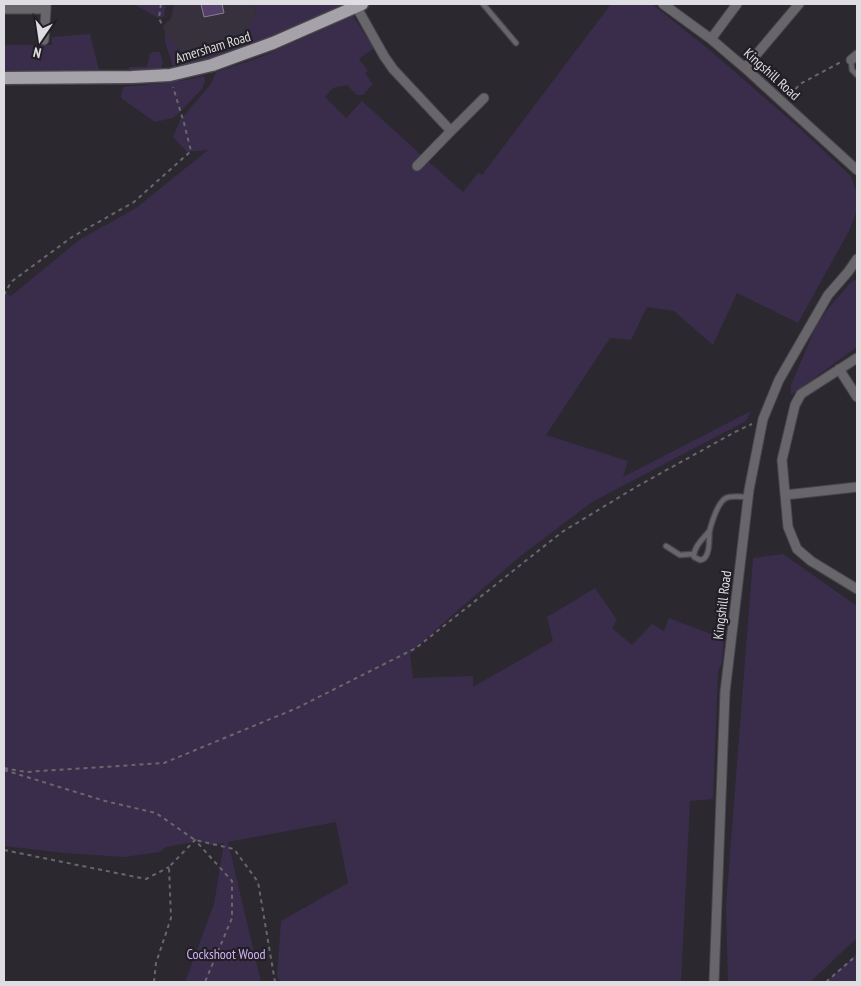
<svg xmlns="http://www.w3.org/2000/svg" width="861" height="986" viewBox="0 0 861 986" font-family="'PT Sans Narrow',sans-serif">
<rect width="100%" height="100%" fill="#2b282f"/>
<path fill="#36313d" d="M174,4h79l3,8 -3,10 -6,7 -14,12 -15,7 -17,2h-22l-14,-17 -2,-7 4,-4 4,-3z"/>
<path fill="#3a2d4b" d="M134,4h32l-2,13 -6,1z
M253,4h91l-34,16 -46,19 -63,23 -28,4 -8,-24v-9l14,17c22,0 43,0 61,-15 8,-7 13,-13 16,-23z
M611,4h41l59,47 85,74 55,51 6,18v16l-8,21 -51,92 -61,-30 -24,52 -39,-34 -27,-4 -16,33 -21,-2 -64,97 82,26 -5,16 128,-66 -5,10 -154,81 -74,56 -78,68 -30,28 3,24 60,-2v11l80,-46 -6,-24 48,-29 22,32 -5,8 20,17 20,-21 12,7 5,-13 55,21 -2,24 -4,9 -5,127 -23,2 -9,181h-400l-4,-5 4,-56 67,-38 -12,-61 -108,20 33,140h-76l29,-78 10,-61 -14,2 -11,-4 -33,6 -6,5 -36,5 -60,-4 -60,-7v-552l1,-1 6,3 68,-56 57,-32 72,-58 -21,2 -14,-15 7,-17 31,-36 5,-12 42,-14 95,-42 21,32 -15,11 9,12 -3,2 8,11 -10,11h-6l-10,-10 -14,3 -8,9 21,21 16,-17 58,53 43,38 15,-19 4,2z
M90,34l9,36h-95v-25h48v-8z
M154,52h6l3,10 -2,7 -22,3 -10,-1v-4h18l3,-13z
M204,76l1,5 -3,8 -25,26 -4,3 -18,4 -34,-24 2,-11c27,-3 54,-4 81,-11z
M857,279v68l-66,48v-10l25,-59 11,-16 24,-28z
M783,554l74,52v332l-47,44h-82l-2,-77 27,-347z
M857,954v28h-31z"/>
<path fill="#533f6a" stroke="#848189" d="M201,4h21l2,9 -20,4z"/>
<g fill="none" stroke-linecap="round" stroke-linejoin="round">
<defs>
<path id="service" d="M483,4l33,39
M851,60l1,10 5,5
M710,530c-6,8 -17,17 -16,27l6,3c3,-1 4,0 6,-4 5,-8 2,-18 4,-27 2,-7 8,-27 16,-31 6,-3 15,-1 23,-1
M666,546l14,9 13,-1"/>
<path id="minor" d="M663,4l48,35 34,29 112,102
M356,6l28,50 9,13 58,62 -34,35
M4,9h42v-5
M711,39l26,-35
M44,40l2,-31
M851,60l6,-5
M745,68l54,-64
M451,131l33,-33
M857,358l-56,36 -6,11 -13,55 6,67 9,22 14,12 46,28
M839,369l18,28
M785,495l72,-8
M714,982l11,-290 24,-202 14,-71 16,-39 49,-85 20,-23 9,-13"/>
<path id="primary" d="M4,78l128,-1 38,-2 42,-10 61,-22 89,-39"/>
</defs>
<use href="#service" stroke="#48454b" stroke-width="7"/>
<use href="#minor" stroke="#48454b" stroke-width="11"/>
<use href="#primary" stroke="#48454b" stroke-width="15"/>
<path stroke="#69676d" stroke-width="2" stroke-dasharray="4 4" stroke-linecap="butt" d="M161,4l-2,14 3,7
M790,95l10,-11 39,-21 3,-1
M4,295l7,-13 61,-45 62,-35 57,-51 -7,-28 -11,-36
M4,768l22,4 138,-9 133,-55 119,-60 146,-116 74,-45 99,-55 17,-8
M4,770l101,31 51,12 39,27 39,9 24,33 17,100
M4,850l142,29 23,-12
M154,982l2,-19 15,-45 -2,-51 26,-27 37,41v37l-27,64
M826,982l31,-27"/>
<use href="#service" stroke="#68666a" stroke-width="4.5"/>
<use href="#minor" stroke="#68666a" stroke-width="9"/>
<use href="#primary" stroke="#a5a2a9" stroke-width="12"/>
</g>
<g text-anchor="middle" stroke-width="4.5" stroke-linejoin="round" paint-order="stroke">
<g font-size="14" fill="#dedde1" stroke="#211f25">
<text transform="translate(213 47) rotate(-17)" y="5">Amersham Road</text>
<text transform="translate(772 74) rotate(42)" y="5">Kingshill Road</text>
<text transform="translate(722 605) rotate(-83)" y="5">Kingshill Road</text>
</g>
<g font-size="14" fill="#cfb0f7" stroke="#211f25">
<text x="226" y="959">Cockshoot Wood</text>
</g>
</g>
<rect width="861" height="986" fill="none" stroke="#dedde1" stroke-width="10"/>
<g transform="translate(40 40) rotate(193)" stroke="#211f25" stroke-width="4" paint-order="stroke">
<path d="M0-4L9 19L0 12L-9 19Z" fill="#dedde1"/>
<text y="-8" font-size="14" font-weight="bold" text-anchor="middle" fill="#dedde1">N</text>
</g>
</svg>
